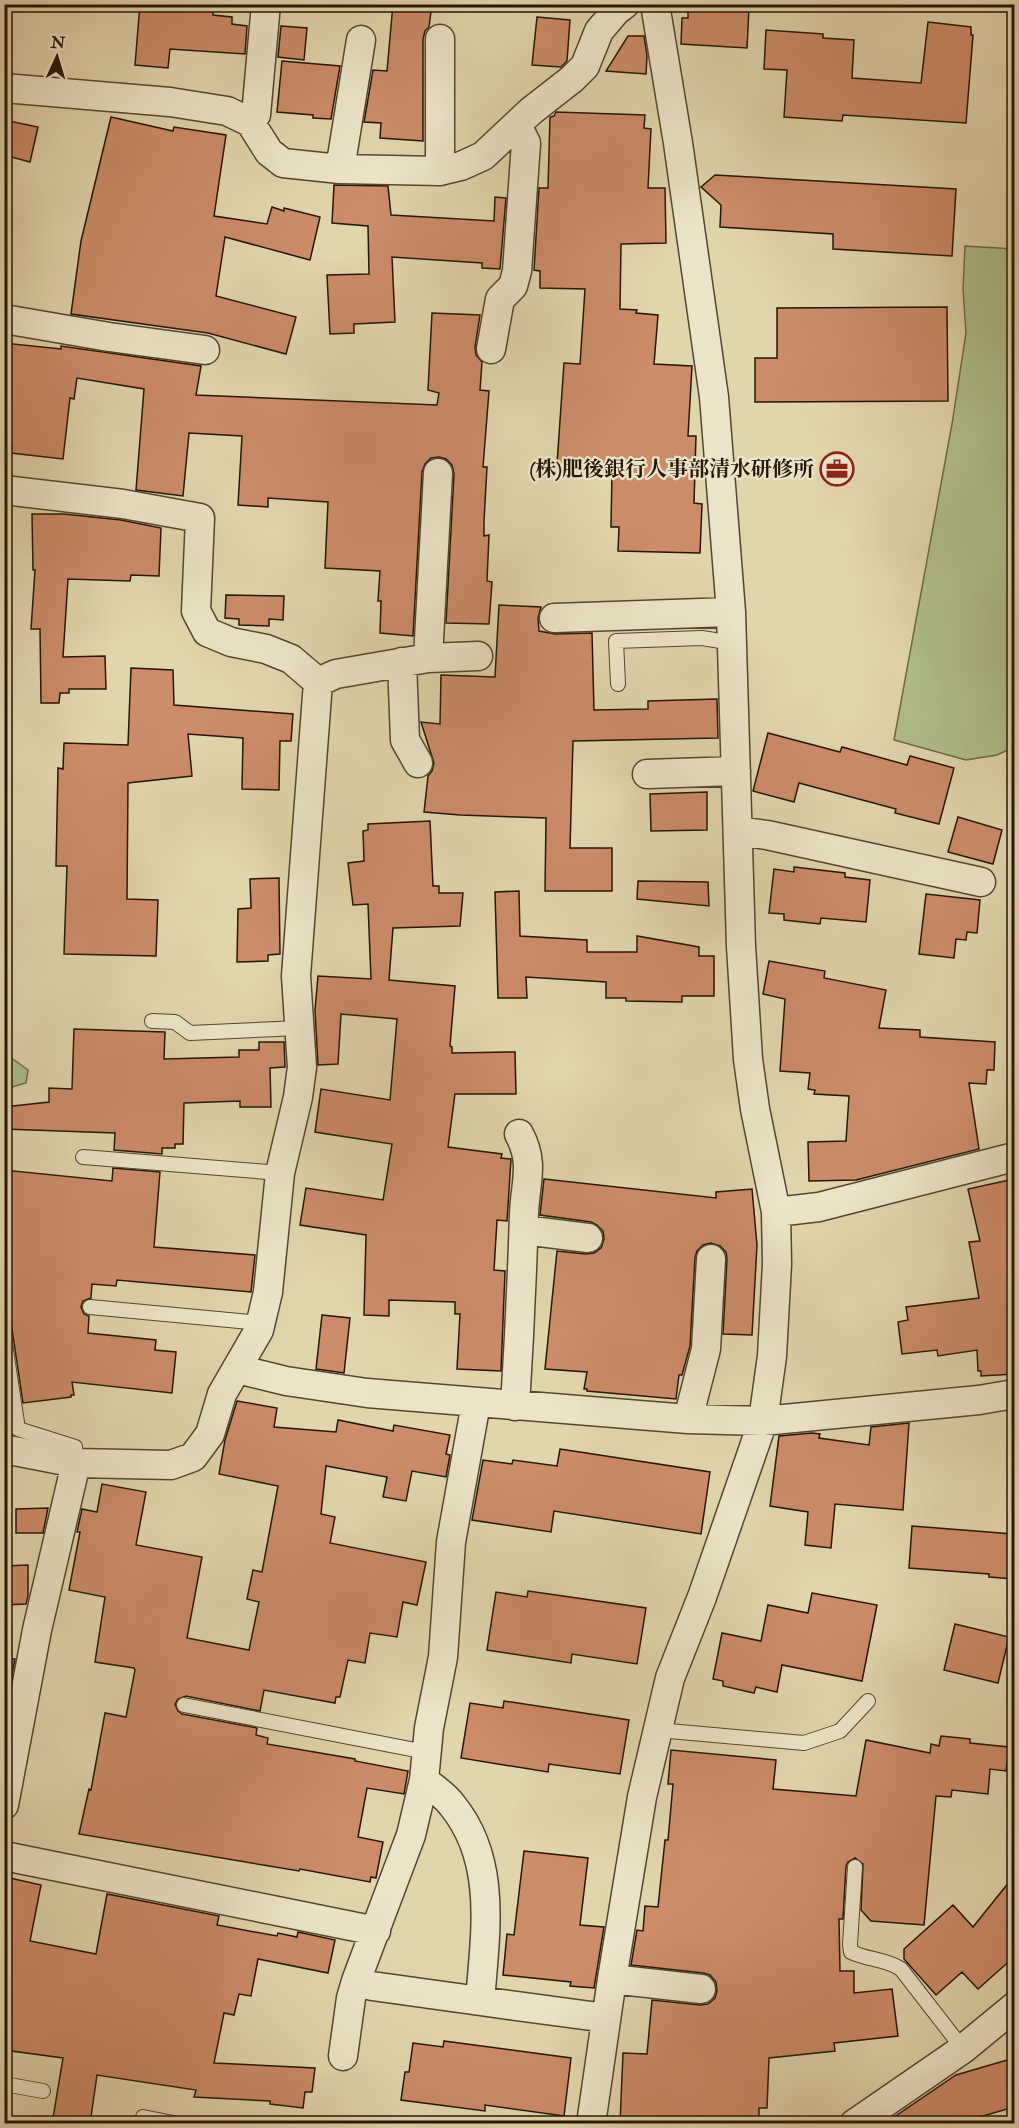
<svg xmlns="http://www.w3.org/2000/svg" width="1019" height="2128" viewBox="0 0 1019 2128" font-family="'IM FELL Double Pica','Noto Serif JP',serif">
<rect width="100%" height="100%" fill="#e1d5ac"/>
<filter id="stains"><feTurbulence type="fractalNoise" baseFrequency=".00333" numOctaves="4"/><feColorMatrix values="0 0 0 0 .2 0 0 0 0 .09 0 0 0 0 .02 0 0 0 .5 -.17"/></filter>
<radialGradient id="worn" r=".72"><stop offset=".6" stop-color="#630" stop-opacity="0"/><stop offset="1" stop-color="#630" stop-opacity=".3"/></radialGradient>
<path fill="#b0be8c" stroke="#6b6a48" stroke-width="1.5" d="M965,246l49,3v498l-17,8 -31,5 -72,-20 58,-316 14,-91 -3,-44z
M4,1055h3l21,15 -2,13 -21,6z"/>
<path fill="#cc8b69" stroke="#261605" stroke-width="1.5" d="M140,4l73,8v3l19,2v7l15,2 -2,28 -75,-5 -2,19 -33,-3z
M393,4h39l-3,23 -4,4 -2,8v102l-43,-3 1,-15 -17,-1 9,-52 14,1z
M688,4h43l-1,3 19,1 -2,40 -66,-4 1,-26h6z
M537,17l33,3 -3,41 -6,6 -29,-2z
M928,22l43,5v8h2l-7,88 -123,-8 -1,6 -58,-4 3,-47 -23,-1 2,-39 57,4v4l31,2 -2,38 69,5z
M281,26l26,2 -3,32 -26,-3z
M628,36h16l3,20 -1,18 -40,-3z
M282,61l58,5 -9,53 -18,-1v-3l-36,-3z
M556,112l89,3 -1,13 7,1 -3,59h17l1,55 -45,1 -1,65 17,1 -1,3 22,2 -4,49 38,2 -4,70h8l-2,67 8,1 -2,49 -82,-2 1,-24h-8l1,-56 -52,-2v-5h-3l7,-101 16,1 5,-75 -45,-1v-17l-6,-1 5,-82h9l2,-71 4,-1z
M111,117l62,14 1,-4 52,8 -12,81 53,8 5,-17 12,4v-3l36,9 -10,43 -85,-23 -9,59 80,21 -10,37 -78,-21 -137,-19 10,-73z
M4,120l34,7 -8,35 -26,-7z
M715,175l241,14 -4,67 -119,-7v-15l-113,-7 1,-22 -20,-18z
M334,185l54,1 3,29 103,6 1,-24 11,1 -6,71 -18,-1v-5l-90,-6 3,65 -41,2v9l-24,1 -3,-59 42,-1 -1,-48 -36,-3z
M947,307l1,94 -193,1v-44h22v-50z
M432,313l48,2 -5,32 1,8 6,7 -2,28 9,1 -6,76h4l-3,54v15l5,-1 -2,46 5,1 -3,42 -43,-1 8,-149 -2,-9 -6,-6 -7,-2 -8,1 -6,6 -3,8 -9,164 -33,-3 1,-32h-3l2,-30 -55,-3 3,-66 -60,-4v9l-30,-2 4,-69 -53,-3 -6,63 -47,-6 8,-101 -67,-11 -3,21 -4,-1 -7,61 -52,-6 1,-7 -8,-1v-102l57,6v-3l140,20 -5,29 241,10 2,-12 -11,-3z
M32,514h32l57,6 40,8 -2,48 -28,-1 -1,6 -62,-2 -5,78 42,-1 1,33h-37v4h-9l-1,10h-18l-1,-74h-9l4,-59h-2z
M226,595l58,1 -1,24 -14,-1v7l-30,-1v-6l-14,-1z
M499,605l42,2 -3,11 1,13 16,3 37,-1 2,77 54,-1v-8l69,-2 1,39 -145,3 -3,107h42v43h-67l1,-73 -86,-3 -36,-3 4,-36 4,-5 2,-8 -13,-41 19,2 1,-49 54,2z
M131,668l42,2 1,35 119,9 -2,27h-11l-1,49 -37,-1 1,-51 -55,-4 4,42 -64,7 -1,116 31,1 -2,56 -92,-2 3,-88h-11l2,-98 5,1 1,-26 64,2z
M768,733l72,19 2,-5 65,18 3,-9 44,12 -15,56 -44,-11 1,-4 -97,-26 -5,19 -41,-11z
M707,792v38l-56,1 -1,-37z
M958,817l44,13 -9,34 -45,-12z
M430,821l3,65h6v7h24l-3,33 -67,2 -4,52 66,6 -5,60 2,1v6l63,-1 1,42h-61l-7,53 54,7 -1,4 10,1 -4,62 -10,-1 -3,50 11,1 -4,100 -44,-2 3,-55h-5v-12l-66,-2v16l-25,-1 2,-80 -66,-10 6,-37 77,12 9,-56 -77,-12 6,-43 69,11 7,-81 -56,-5 -3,50 -20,1 -3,-55 3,-34 53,3 -3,-75 -15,1 -5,-42 16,-2 -1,-30 5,-1v-6z
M794,867l51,6v4l25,3 -4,42 -45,-4 -1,6 -36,-4v-6l-15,-1 5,-44 20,3z
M279,878l1,76 -12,1v6l-31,1 1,-53 13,-1 -1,-29z
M638,881l70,1 1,24 -72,-7z
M519,891l1,45 67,4v12h50v-16l62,11v9h15v40h-32v6l-56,-1v-3h-20v-16l-80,-5 1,21h-29l-3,-106z
M926,894l54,6 -3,33 -10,-1 -1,8 -10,-1 -2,19 -35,-4z
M769,961l56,10 -1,7 62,12 -7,38 41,2v7l75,5 -1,28h-7l-1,14 -17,-1 10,66 -123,31 -47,1 -1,-39 38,-1 3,-45 -35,-2 1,-4 -7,-1 2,-16 -30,-2 5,-72 -22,-5z
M74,1029l91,3 -1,27 75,-2v-7h20v-8h25l1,25 -15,1 1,39h-31v-6l-56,2 -1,41h-8v4h-13v6l-48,-4 1,-17 -111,-4v-22l45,-5v-14l23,1z
M113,1168l47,4 -6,75 101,8 -4,37 -134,-12 -1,6 -24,-2 -1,14 -8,3 -2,6 3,7 5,2 -1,17 68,7 -1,10 21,2 -4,41 -100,-11 2,13h-3v2l-48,6 -19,-128v-105l108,11z
M544,1179l172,19v-6l36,-3 5,56 -5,90 -29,-1 4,-75 -1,-7 -6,-6 -9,-3 -8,2 -6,6 -2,7 -5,88 -8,29h-3l-3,24 -89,-8v-2h-3l3,-17 -42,-3 12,-118 29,3 8,-1 7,-5 3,-9 -1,-8 -6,-6 -6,-3 -51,-7z
M1014,1179v195l-33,2v-5h-3l-1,-21 -39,6 -1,-6 -35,4 -4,-32 10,-2 -2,-13 73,-9 -10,-56 11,-1 -12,-52z
M322,1315l28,3 -6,55 -28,-4z
M237,1401l40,7 -3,19 62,5 2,-12 55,11 1,-6 56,10 -4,19 4,1 -4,22 -34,-6 -6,30 -23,-4 4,-20 -61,-11 -5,48 14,3 -5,26 96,19 -9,43 -14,-3 -6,35 -27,-4 -5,30 -17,-3 -8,37h-4l-1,6 -71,-13 -4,21 -74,-15 -8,3 -3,5 3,7 4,3 75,14 -1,7 12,3 -1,6 88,15v2l53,10 -4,23 -37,-6 -9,49 25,5 -7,36 -5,-1 -1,5 -70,-13 -1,2 -220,-37 10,-45 2,1 14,-77 21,4 9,-47 -1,-2 -39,-6 10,-65 -36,-7 11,-58h-3l5,-23 15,3 5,-28 44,8 -10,53 66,12 -15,81 62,12 10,-48 -12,-3 6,-29 9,2 16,-86 -59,-12 6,-34z
M909,1423l-6,87 -68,-6 -4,44 -26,-3 3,-33 -38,-6 9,-70 33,-3 8,1 -1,4 50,7 2,-18z
M560,1449l150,23 -9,62 -147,-23 -3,21 -79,-12 11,-60 29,4 1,-4 44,6z
M48,1508l-5,25h-27v-24z
M912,1526l101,8 1,45 -25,-2v-3l-80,-6z
M28,1565v31l-2,8 -22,1v-39z
M528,1591l118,17 -9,56 -65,-10 -1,9 -84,-13 9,-58 31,5z
M812,1593l65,12 -15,76 -80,-16 -5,27 -21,-5 -2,6 -31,-7v-5l-10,-2 9,-46 39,8 7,-36 40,8z
M955,1624l54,13 -11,46 -54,-13z
M4,1657l11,2 -5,25 -6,-1z
M504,1701l125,19 -9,54 -71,-10 -1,8 -87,-14 9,-55 33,5z
M941,1736l29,3v4l39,4 -3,24 -16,-2 -2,25 -36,-4 -1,7 -15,-1 -12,129 -53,-4 -10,-11 2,-46 -8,-6 -7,4 -2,4 -3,53h-4l1,52h14v22l38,-4 6,47 -64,7 1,8 -66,7 -2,50h-8v16h-139l3,-71 24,1 5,-54 48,5 8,-1 7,-6 2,-7 -1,-9 -6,-7 -7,-2 -72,-8 6,-35 6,1 2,-25 13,1 7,-67h3l5,-56h-5l3,-34 105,10 -3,29 83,7 10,-56 64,13 1,-9 8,2z
M524,1851l64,7 -8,67 24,2 -10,61 -24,-2 1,-4 -68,-7 4,-41 7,1z
M1014,1876v81l-36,32 -16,-17 -26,23 -32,-36v-10l49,-44 20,22z
M10,1878l31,7 -11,56 66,13 11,-60 112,22 -2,9 60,11 1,-3 19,4 1,-5 37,8 -7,33 -70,-14 -7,37 -12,-2 -5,21 -10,-2 -10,50 101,5 -3,24h-7l-2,16 -33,-4v-3l-76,-4 2,-7 -99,-15 -7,49h-38l11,-66 -59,-8v-145z
M444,2041l127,17 -7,58 -79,-11v6l-84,-11 4,-28h4l4,-29 30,4z
M1014,2058v49l-58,17h-72l72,-49z"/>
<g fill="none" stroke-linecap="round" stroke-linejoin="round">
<defs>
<path id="lane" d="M618,684l-2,-43 86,-3 31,5
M152,1021l23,1 15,11 109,-5
M83,1157l197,16
M90,1307l160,15 9,8
M4,1337l14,92 57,18 1,16
M184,1705l242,47
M658,1730l146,13 36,-12 28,-30
M855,1867l-5,77 1,8c17,8 35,7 50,17l62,80
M4,2084l39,7
M143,2117l35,7"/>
<path id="street" d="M4,88l166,14 57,9 23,11 19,30 14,11 57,6 100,2 21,-5 22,-10 48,-45 41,-32 13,-13 14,-35 17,-20 9,-7
M250,122l6,-7 10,-111
M340,169l21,-129
M440,171v-132
M4,319l105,18 96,13
M491,349l9,-50 13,-13 4,-15 9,-128 -9,-18
M438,473l-10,185 50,-2
M4,490l119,14 77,14 -4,93 11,21 24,10 35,7 25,10 27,23 -22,294 6,91 -4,30 -18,76 -12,119 -9,38 -37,64 -12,40 -17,23 -22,8 -95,-2 -72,-14
M554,618l177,-6
M402,662l3,78 13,23
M318,682l18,-8 92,-16
M647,774l89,-3
M738,831l29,4 214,47
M776,1212l43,-5 195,-50
M524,1230l64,8
M237,1369l49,12 81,12 321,26 75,2 216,-21 35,-6
M476,1403l-25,139 -8,115 -14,71 -5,52 -13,55 -55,146 16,5 108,15
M515,1406c4,-64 7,-128 9,-192 1,-31 11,-51 -5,-80
M688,1419l18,-70 5,-90
M424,1780c9,8 21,15 28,25 46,56 33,129 28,196l126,17
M4,1805l33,-175 39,-167
M4,1856l372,75
M612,1979l89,10
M343,2056l8,-58 5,-17
M591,2124l21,-145 30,-182 28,-119 32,-81 61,-176 9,-65 5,-92 -1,-52 -21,-103 -7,-50 -7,-113 -10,-334 -17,-215 -36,-254 -23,-139
M854,2124l109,-75 51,-42"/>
</defs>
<use href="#lane" stroke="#55462f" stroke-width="16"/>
<use href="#street" stroke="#55462f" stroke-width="31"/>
<use href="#lane" stroke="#ece4c9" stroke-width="14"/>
<use href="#street" stroke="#ece4c9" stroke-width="28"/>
</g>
<defs>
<symbol id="office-ring" viewBox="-11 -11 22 22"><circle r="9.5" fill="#ece4c9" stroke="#8f2418" stroke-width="1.5"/><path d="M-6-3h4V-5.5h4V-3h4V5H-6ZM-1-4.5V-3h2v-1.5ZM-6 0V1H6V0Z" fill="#8f2418"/></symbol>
</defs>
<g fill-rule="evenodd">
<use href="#office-ring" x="818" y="450" width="38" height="38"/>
</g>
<g text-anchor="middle" stroke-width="4.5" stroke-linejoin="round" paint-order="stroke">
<g font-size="21" font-weight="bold" fill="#261605" stroke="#ece4c9" text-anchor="end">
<text x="814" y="476">(株)肥後銀行人事部清水研修所</text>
</g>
</g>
<rect width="1019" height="2128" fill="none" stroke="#e1d5ac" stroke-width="24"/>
<rect x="6" y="6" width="1007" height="2116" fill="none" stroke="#261605" stroke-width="3"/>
<rect x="12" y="12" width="995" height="2104" fill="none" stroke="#261605" stroke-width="1.5"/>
<g transform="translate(57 57) rotate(4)" stroke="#ece4c9" stroke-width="4.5" paint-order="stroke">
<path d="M0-4.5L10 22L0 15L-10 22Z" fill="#261605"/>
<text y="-9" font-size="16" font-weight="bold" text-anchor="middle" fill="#261605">N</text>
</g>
<rect width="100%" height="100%" filter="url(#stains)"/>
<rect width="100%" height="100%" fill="url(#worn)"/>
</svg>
